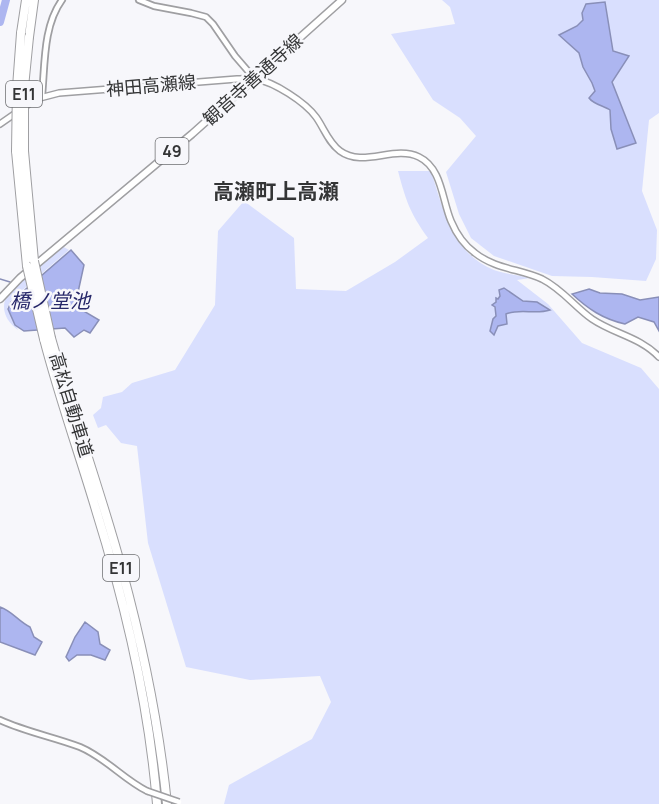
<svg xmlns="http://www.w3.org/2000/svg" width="659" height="804" viewBox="0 0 659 804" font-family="Manrope,'Noto Sans JP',sans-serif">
<rect width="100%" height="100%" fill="#f7f7fb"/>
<path fill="#d9dffe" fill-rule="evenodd" d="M442,0h217v113l-10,7 -7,71 15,39 -1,29 -10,22 -54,-4 -40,-1 -58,-20 -23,-18 -12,-24 -13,-42 30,-36 -16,-18 -27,-18 -42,-66 64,-10 -5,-17zM605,2l8,49 16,5 -17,26 24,60 -25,-12 -1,-20 -8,-6 -10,-2 3,-11 -3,-8 -9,-16 -4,-14 -20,-18 18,-9z
M398,171h33c12,38 22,83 63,99 11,4 24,5 36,8l-13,2 31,24 34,39 59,25 18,21v415h-435l5,-19 83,-46 19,-37 -11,-26 -70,4 -64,-13 -38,-124 -11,-97 -16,-3 -15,-18 -8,3 -5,-13 8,-7 2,-11 19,-5 10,-9 43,-13 40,-65 3,-74 26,-30 50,37 2,51 50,2 49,-29 33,-24c-18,-25 -22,-37 -30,-67z
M62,246l7,4 -58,50 -4,8 11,22c-12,-9 -18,-21 -11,-35z"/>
<path fill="#adb6f0" stroke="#898fb8" stroke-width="1.5" d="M605,2l8,49 16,5 -17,26 24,61 -19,6 -6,-20 -1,-19c-6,-4 -17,-6 -21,-12l6,-7 -3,-8 -9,-16 -4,-14 -20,-18 18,-9 6,-6 -1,-7 4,-9z
M71,250l13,15 -9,41 24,14 -9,13 -6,-3 -10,7 -9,-9 -41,3 -9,-6 -7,-16 3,-7z
M504,288l19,13 14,1 13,8c-15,5 -29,-2 -44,4l1,10 -9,2 -4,9 -4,-4 3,-12 3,-3 -1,-9 -3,-2 4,-3v-4l2,1 2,-3 -1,-6z
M589,289l11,4 22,1 18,6 19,-3v34l-5,-9 -16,-5 -13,7c-22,-5 -37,-15 -53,-30z
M0,607c12,4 18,14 30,20l4,10 8,5 -7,13 -35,-13z
M85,622l13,10 2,12 10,6 -5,10 -14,-5h-14l-8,6 -3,-4 9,-20z"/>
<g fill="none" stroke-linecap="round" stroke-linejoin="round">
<path stroke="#898fb8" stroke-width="1.5" d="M0,279l10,3"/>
<path stroke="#adb6f0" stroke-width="8" d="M0,22l6,-22"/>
<defs>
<path id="tertiary" d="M139,0l15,6 37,7 15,4 7,7 22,32 19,22
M42,96c3,-31 1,-70 20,-96
M0,720c26,12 54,17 80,27 26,11 43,32 67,44"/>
<path id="secondary" d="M0,124l36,-25 23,-6 178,-14c6,0 13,-1 19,0 18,3 49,23 60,38 8,11 12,25 24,34 23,17 54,-6 79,6 23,11 23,43 32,64 5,12 13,24 24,32 20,16 45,16 67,26 20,10 33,28 50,40 22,15 48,18 67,38"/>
<path id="primary" d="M0,299l20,-21 172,-144 150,-134"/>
<path id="motorway" d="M21,33l5,-33
M29,37l5,-37
M16,151l11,115
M24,151l10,110
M51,338c22,78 50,154 71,232 21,77 37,155 45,234
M44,339c15,58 35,114 52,171 30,96 53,194 61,294"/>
</defs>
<use href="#tertiary" stroke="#9f9fa2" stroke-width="8"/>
<use href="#secondary" stroke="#9f9fa2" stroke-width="8"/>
<use href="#primary" stroke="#9f9fa2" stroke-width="9"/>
<use href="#motorway" stroke="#9f9fa2" stroke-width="10"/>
<use href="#tertiary" stroke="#fff" stroke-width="4.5"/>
<use href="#secondary" stroke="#fff" stroke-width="5"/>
<use href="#primary" stroke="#fff" stroke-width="6"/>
<use href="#motorway" stroke="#fff" stroke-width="8"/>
<defs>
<path id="tertiary-bridge" d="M147,791l32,11"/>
<path id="motorway-bridge" d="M16,151l1,-64 4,-54
M24,151v-64l5,-50
M34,261l17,77
M27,266l17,73"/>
</defs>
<use href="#tertiary-bridge" stroke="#9f9fa2" stroke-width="8" stroke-linecap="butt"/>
<use href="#motorway-bridge" stroke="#9f9fa2" stroke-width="10" stroke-linecap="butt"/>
<use href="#tertiary-bridge" stroke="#fff" stroke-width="4.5"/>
<use href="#motorway-bridge" stroke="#fff" stroke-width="8"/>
</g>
<g text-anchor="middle" stroke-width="5" stroke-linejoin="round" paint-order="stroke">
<g fill="#f7f7fb" stroke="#6e6f71" stroke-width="1.5">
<rect x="6" y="81" width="36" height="26" rx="4.5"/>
<rect x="155.5" y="138" width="33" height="26" rx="4.5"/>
<rect x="103" y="555" width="36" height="26" rx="4.5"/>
</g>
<g font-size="16" font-weight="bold" fill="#343536">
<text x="24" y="100">E11</text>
<text x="172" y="157">49</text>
<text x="121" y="574">E11</text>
</g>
<g font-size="18" fill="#343536" stroke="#f7f7fb">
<text transform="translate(253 80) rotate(-42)" y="6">観音寺善通寺線</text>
<text transform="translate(151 86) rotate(-5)" y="6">神田高瀬線</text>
<text transform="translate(71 405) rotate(73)" y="6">高松自動車道</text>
</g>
<g font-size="20" font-style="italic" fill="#262769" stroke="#f7f7fb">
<text x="50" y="308">橋ノ堂池</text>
</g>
<g font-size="21" font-weight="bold" fill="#343536" stroke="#f7f7fb">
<text x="276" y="199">高瀬町上高瀬</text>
</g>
</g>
</svg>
